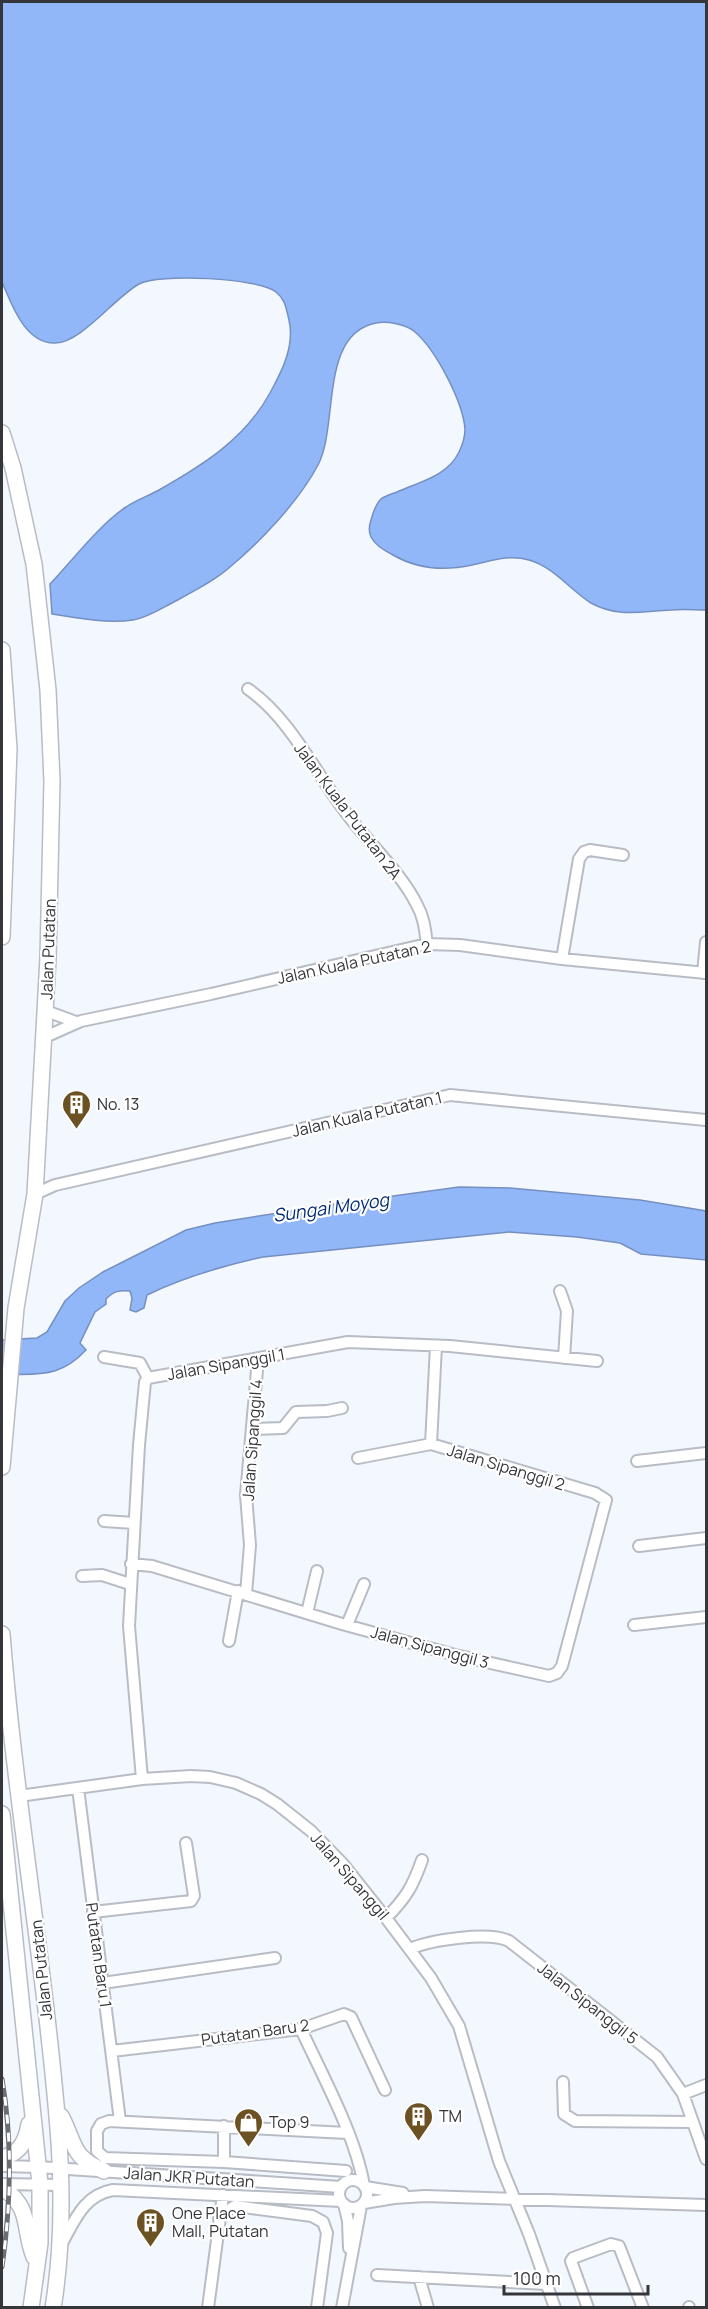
<svg xmlns="http://www.w3.org/2000/svg" width="708" height="2309" viewBox="0 0 708 2309" font-family="Manrope,sans-serif">
<rect width="100%" height="100%" fill="#f3f7fe"/>
<path fill="#91b7f9" stroke="#7590c0" stroke-width="1.5" d="M2,2h704v608c-11,0 -23,-1 -35,0 -28,1 -53,8 -80,-7 -21,-13 -37,-36 -62,-43 -20,-6 -38,1 -57,5 -27,6 -55,4 -79,-10 -8,-4 -18,-10 -22,-18 -3,-6 -2,-11 0,-17 2,-7 4,-15 10,-21 4,-3 11,-5 16,-7 22,-10 51,-16 62,-40 3,-6 6,-16 6,-23 -2,-27 -29,-79 -50,-97 -9,-8 -28,-11 -39,-9 -57,11 -37,102 -58,142 -19,36 -57,76 -88,102 -17,15 -40,26 -60,37 -11,6 -24,14 -37,16 -27,4 -55,-2 -81,-6l-2,-30c22,-23 50,-60 76,-77 10,-7 22,-11 33,-17 44,-25 86,-51 111,-97 12,-22 25,-47 19,-73 -3,-11 -3,-20 -13,-28 -17,-14 -118,-19 -137,-8 -25,14 -58,59 -84,59 -30,1 -44,-40 -53,-61z
M459,1187l51,1 130,12 66,11v49l-65,-6 -21,-11 -43,-6 -68,-5 -246,25c-41,9 -79,20 -116,38l-3,13 -8,4 -6,-2 2,-12 -2,-7c-11,-1 -16,0 -24,8v5l-11,8 -15,31 6,7c-27,29 -48,23 -84,25v-35l35,-2 10,-6 18,-31 14,-13 24,-16 83,-42 29,-7 127,-20z"/>
<g fill="none" stroke-linecap="round" stroke-linejoin="round">
<defs>
<path id="minor" d="M248,689c43,30 67,84 99,125 21,28 55,60 70,91 7,12 8,25 10,39
M562,959l17,-100 5,-7 6,-2 33,5
M703,973l3,-31
M46,1011l30,11
M45,1037l36,-16 130,-27 216,-50 33,1 102,14 144,14
M35,1194l20,-9 395,-90 256,25
M560,1291l7,20 -3,47
M104,1357l36,6 8,15
M148,1378l200,-36 102,4 147,15
M252,1429l31,-1 13,-16 31,-1 15,-3
M358,1458l73,-14
M637,1461l69,-8
M104,1521l30,2
M639,1546l67,-8
M131,1564l21,2 190,58 113,31 94,21 8,-3 5,-7 44,-166 -11,-7 -164,-49 5,-98
M82,1576l20,-1 28,9
M246,1594l4,-49 -4,-50 12,-136
M307,1613l10,-42
M347,1625l17,-41
M634,1625l72,-8
M229,1641l9,-50
M142,1779l-13,-153 10,-181 6,-63 3,-4
M78,1788l42,333
M19,1796l123,-17 49,-3 19,1 26,6 25,11 16,10 34,27 32,33 43,54 45,60 28,48 40,135 30,73 26,74
M93,1912l98,-11 3,-5 -8,-53
M386,1918c20,-20 27,-32 36,-58
M410,1949c20,-9 79,-18 99,-8l148,116 26,37 23,65
M103,1983l172,-25
M301,2029c21,46 55,107 63,157
M112,2051l189,-22 43,-15 7,3 34,73
M563,2082l1,32 11,7 118,1
M683,2094l23,-9
M224,2162v-36
M2,2166l36,1 303,20
M346,2171l-122,-9 -119,-4 -8,-7v-20l4,-7 8,-3 238,12
M339 2194a14 14 0 1 1 28 0a14 14 0 1 1-28 0Z
M2,2184l59,1
M365,2187l38,6
M364,2203l30,-5 31,-2 281,9
M344,2204l4,17 1,27
M219,2219l6,-7 10,-6 77,10 11,6 4,11 -10,75
M62,2243c13,-23 22,-48 51,-53l228,11
M377,2275l169,9
M419,2277l9,31
M208,2308l15,-113
M342,2308l19,-102
M588,2308l-17,-47 2,-3 38,-14 8,2 24,62
M689,2308v-1"/>
<path id="highway" d="M2,433l11,35 21,96 14,126 4,91 -4,177 -13,236 -19,114 -14,159
M2,650l7,99 -7,188
M2,1634c10,128 30,256 45,384 11,96 22,193 6,290
M2,1814l38,370v59l-9,65
M61,2116c15,29 10,41 43,55
M2,2158c18,-5 24,-16 27,-34
M2,2187c31,23 20,39 32,70"/>
</defs>
<use href="#minor" stroke="#b8bdc5" stroke-width="14"/>
<use href="#highway" stroke="#b8bdc5" stroke-width="18"/>
<use href="#minor" stroke="#fff" stroke-width="10"/>
<use href="#highway" stroke="#fff" stroke-width="15"/>
<defs>
<path id="rail" d="M2,2079c11,64 9,125 0,188"/>
</defs>
<use href="#rail" stroke="#6c6d72" stroke-width="5"/>
<use href="#rail" stroke="#fff" stroke-width="3" stroke-dasharray="9" stroke-linecap="butt"/>
</g>
<defs>
<symbol id="building-pin" viewBox="-11 -11 22 30"><path d="M0 17L-7.5 6A9.5 9.5 0 1 1 7.5 6Z" fill="#6c5123" stroke="#fff"/><path d="M-4-6H4V6H1V3H-1V6H-4ZM-2.5-4.3h1.7v1.8h-1.7ZM.8-4.3h1.7v1.8H.8ZM-2.5-1h1.7V.8h-1.7ZM.8-1h1.7V.8H.8Z" fill="#fff"/></symbol>
<symbol id="shop-pin" viewBox="-11 -11 22 30"><path d="M0 17L-7.5 6A9.5 9.5 0 1 1 7.5 6Z" fill="#6c5123" stroke="#fff"/><path d="M-5-2.5h2.3a2.7 3.5 0 0 1 5.4 0H5L5.5 6h-11ZM-1.5-2.5h3a1.5 2.3 0 0 0-3 0Z" fill="#fff"/></symbol>
</defs>
<g fill-rule="evenodd">
<use href="#building-pin" x="60" y="1088" width="33" height="45"/>
<use href="#building-pin" x="402" y="2100" width="33" height="45"/>
<use href="#shop-pin" x="232" y="2106" width="33" height="45"/>
<use href="#building-pin" x="134" y="2206" width="33" height="45"/>
</g>
<g text-anchor="middle" stroke-width="4.5" stroke-linejoin="round" paint-order="stroke">
<g font-size="16" fill="#35363a" stroke="#fff">
<text transform="translate(348 811) rotate(53)" y="6">Jalan Kuala Putatan 2A</text>
<text transform="translate(48 949) rotate(-88)" y="6">Jalan Putatan</text>
<text transform="translate(354 962) rotate(-12)" y="6">Jalan Kuala Putatan 2</text>
<text transform="translate(367 1114) rotate(-13)" y="6">Jalan Kuala Putatan 1</text>
<text transform="translate(226 1364) rotate(-10)" y="6">Jalan Sipanggil 1</text>
<text transform="translate(252 1440) rotate(-86)" y="6">Jalan Sipanggil 4</text>
<text transform="translate(506 1467) rotate(17)" y="6">Jalan Sipanggil 2</text>
<text transform="translate(430 1647) rotate(15)" y="6">Jalan Sipanggil 3</text>
<text transform="translate(350 1876) rotate(49)" y="6">Jalan Sipanggil</text>
<text transform="translate(99 1955) rotate(82)" y="6">Putatan Baru 1</text>
<text transform="translate(41 1970) rotate(-96)" y="6">Jalan Putatan</text>
<text transform="translate(588 2003) rotate(38)" y="6">Jalan Sipanggil 5</text>
<text transform="translate(255 2032) rotate(-8)" y="6">Putatan Baru 2</text>
<text transform="translate(189 2177) rotate(4)" y="6">Jalan JKR Putatan</text>
</g>
<g font-size="16" fill="#35363a" stroke="#fff" text-anchor="start">
<text x="97" y="1110">No. 13</text>
<text x="439" y="2122">TM</text>
<text x="269" y="2128">Top 9</text>
<text x="172" y="2219">One Place<tspan x="172" dy="18">Mall, Putatan</tspan></text>
</g>
<g font-size="18" font-style="italic" fill="#032c76" stroke="#fff">
<text transform="translate(331 1208) rotate(-8)" y="6">Sungai Moyog</text>
</g>
</g>
<rect width="708" height="2309" fill="none" stroke="#35363a" stroke-width="6"/>
<path d="M504 2285v9h144v-9" fill="none" stroke="#35363a" stroke-width="3"/>
<text x="513" y="2285" font-size="18" fill="#35363a" stroke="#ffffff" stroke-width="4.5" paint-order="stroke">100 m</text>
</svg>
